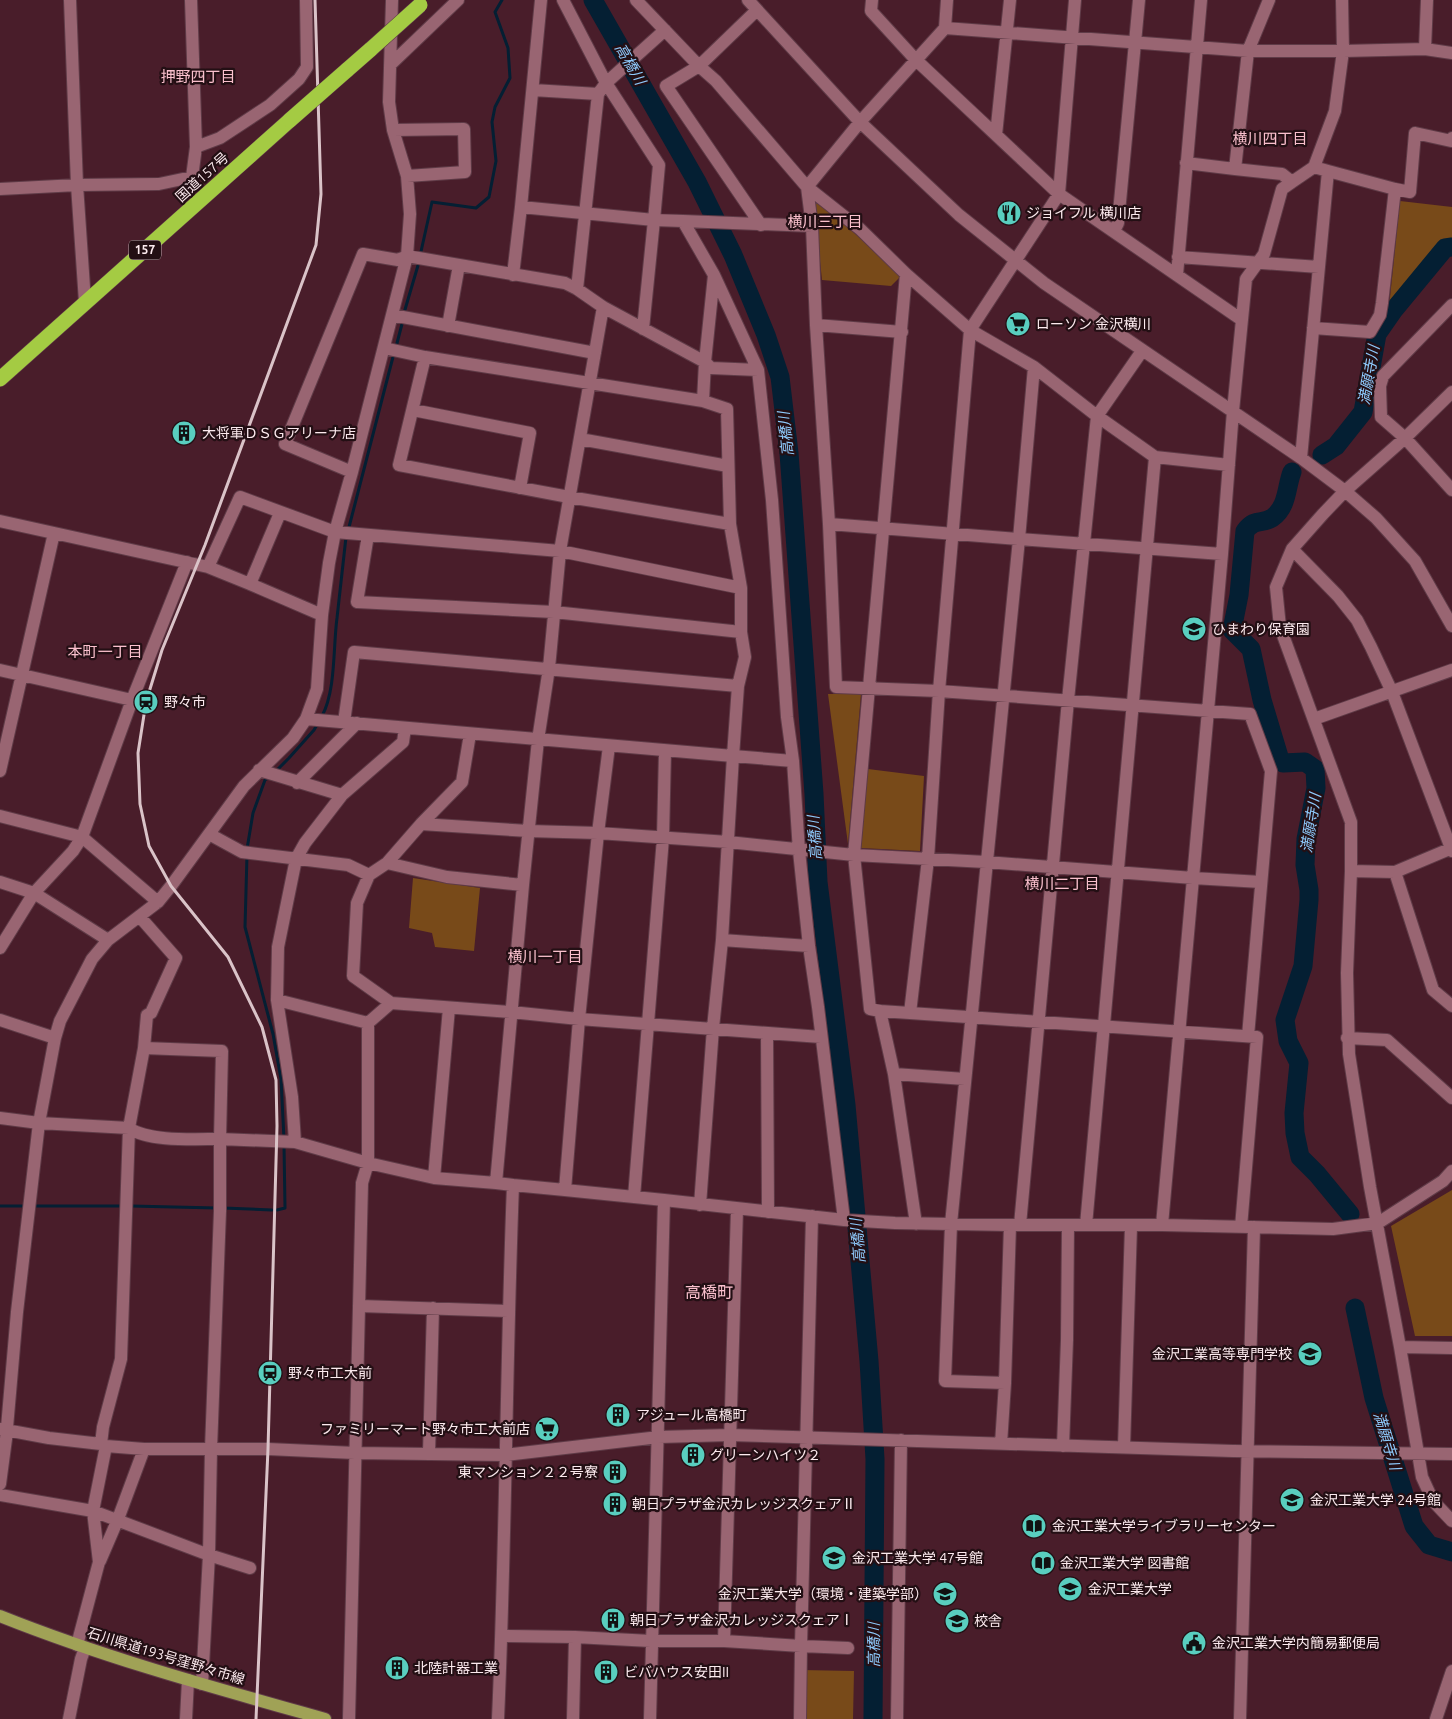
<svg xmlns="http://www.w3.org/2000/svg" width="1452" height="1719" viewBox="0 0 1452 1719" font-family="Ubuntu,'Noto Sans JP',sans-serif">
<rect width="100%" height="100%" fill="#491d2a"/>
<path fill="#784a19" d="M813,195l88,81 -10,10 -69,-6z
M1400,201l52,6v36l-10,1 -53,63z
M828,694h33l-13,150z
M868,769l56,7 -4,75 -59,-3z
M413,878l67,10 -6,63 -39,-4 -3,-14 -23,-5z
M1452,1190v146h-37l-24,-110z
M801,1670l53,1 -1,48h-53z"/>
<g fill="none" stroke-linecap="round" stroke-linejoin="round">
<path stroke="#041f33" stroke-width="3" d="M420,256l12,-54 44,6 13,-11 7,-36 -4,-39 3,-15 15,-29 -2,-30 -13,-36 7,-12
M404,313l15,-51
M396,347l7,-27
M348,531l46,-178
M322,716c14,-26 11,-69 15,-98 3,-27 6,-54 9,-81
M276,771l13,-13 25,-28 4,-7
M247,849l6,-36 12,-33 4,-3
M247,855l-2,72 28,107 8,45 3,60
M0,1206h27
M33,1206h91
M131,1206l86,2
M223,1208l49,2
M277,1210l8,-2 -1,-63"/>
<path stroke="#041f33" stroke-width="19" d="M593,0l104,182 36,73 33,80 14,42 9,76 25,341 4,88 28,223 23,256 6,98 -2,260
M1322,455l14,-9 27,-34 14,-78 16,-23 52,-63 7,-1
M1292,472c-6,15 -4,35 -20,46 -11,7 -16,-1 -27,13l-6,64 -7,35 19,19 11,51 18,60 3,3 22,-1 10,7 1,19 -10,51 -1,26 4,25v10l-6,66 -18,54 3,21 11,22 -5,50 1,20 5,24 17,17 33,40
M1355,1308l19,90 40,128 15,19 23,7"/>
<defs>
<path id="minor" d="M70,0l7,185 8,117
M191,0l5,147
M563,0l43,83 53,82 -5,55 29,1 31,54 -9,87 6,6 47,2
M636,0l63,66 17,15 91,106 53,42 46,45 64,56 64,37 63,49 58,41 -69,768
M748,0l112,122 99,93 85,68 257,175 44,33 31,27 39,43 37,65
M872,0l-1,11 44,48 144,135
M757,10l-58,56 -33,20 95,139
M945,28l303,23h95l-1,-51
M1425,49l2,-49
M390,65l68,-65
M533,90l65,4
M393,130l71,-1 1,43 -58,4
M996,135l14,-135
M1186,163l49,6
M1328,171l67,18
M1292,182l22,-15 21,-56 8,-60 82,-2 27,4
M0,189l77,-4 82,-1 33,-7 4,-30 24,-9 50,-33 29,-26 8,-12 -1,-67
M1059,194l16,-194
M521,207l133,13 -11,109
M683,221l129,5 4,99 13,199 7,163 103,4 311,23 21,57 -23,265
M812,226l-5,-39 53,-65 85,-94 2,-28
M1114,231l4,-8 21,-223
M1178,257l141,10
M906,274l-52,581 16,154 10,2 14,63 22,150
M513,275l8,-68 20,-207
M714,275l44,95 14,130 15,217 6,44
M1177,275l24,-275
M577,289l21,-195 8,-11 59,-53
M1452,305l-69,71 -3,10 1,31 24,21 47,52
M392,315l203,38
M816,325l86,7
M448,326l11,-61
M1313,328l57,4 10,-17 2,-12 13,-114 15,3 5,-59 36,8 1,-3
M384,348l41,9 278,44
M425,357l-26,108 170,32 161,27
M1034,367l-15,172 203,15
M1452,392l-47,46 -60,53 -22,23 -31,35 -16,38 4,40 71,195v49l-4,102 2,81 21,133 30,160 22,130 11,24 19,20
M413,410l117,23 -10,55
M580,439l148,27
M1155,457l74,8
M1301,458l27,-287 -14,-4
M352,472l-67,-28 78,-190 35,6 9,-4 158,27 12,6 26,18 102,55 -2,39 24,8 3,115 11,64v44l4,25 -7,29 -5,70 60,5 6,90 10,95 9,61 26,213
M0,521l208,46 32,-70 95,35 225,19 181,37
M829,524l190,15 -68,685 -6,157 60,2 -4,61
M368,535l-11,67 197,10 187,20
M1292,549l46,47 19,24 14,27 21,45 60,159
M208,567l42,17 30,-71
M250,584l72,31
M0,670l132,30
M306,719l427,37 -11,184 -9,88 -13,177
M1314,719l138,-49
M344,722l10,-70 384,34
M609,746l-11,87 130,9 126,13 132,7 207,16 -31,347 171,4 45,-6 65,-42 9,-10
M259,770l83,25
M0,771l54,-238
M297,783l60,-60
M0,816l82,21 76,65
M421,824l41,-42 8,-48
M209,834l33,18 106,13 21,10
M387,863l60,14 76,8
M1351,871l44,1 38,118 19,16
M1395,872l57,-24
M0,882l34,11 74,47
M1261,882l-68,-4 29,-324 11,-143 13,-132 18,-25 18,-65 10,-7 -10,-8 -47,-5 13,-118 21,-51
M722,940l87,6
M0,948l34,-55 39,-42 9,-14 50,-137 55,-138
M277,1000l1,-53 18,-88 9,-16 37,-48 61,-53 2,-14
M391,1003l120,9 68,7 242,18
M880,1011l30,2
M0,1020l55,18
M368,1023v140l66,15 62,5
M767,1033l1,179
M1347,1038l40,2 65,58
M144,1048l78,3 -2,88 75,3 -3,-45 -15,-97 91,23 23,-20 -38,-27 4,-73 12,-28 18,-12 34,-39 108,7 69,2 -19,186 -14,171 -52,-5
M894,1074l71,5
M0,1118l39,5 90,5c20,14 66,11 91,11v72l-9,238 -2,106 -7,129
M295,1142l73,21 -6,20 -13,536
M434,1178l15,-170
M565,1190l99,10
M634,1197l29,-359 2,-87
M737,1209l-13,432 77,5 -1,73
M812,1216l-11,430 47,2
M1020,1225l48,-525 29,-284 45,-65
M1241,1227l16,-190 -347,-24 18,-154 11,-168 31,-361 89,-136 183,126
M360,1306l148,5
M1400,1347l52,1
M1005,1383l5,-158
M0,1429l49,9 52,6 5,2 38,3h124l87,4 150,2 154,-18 71,-2 503,16 219,3
M101,1444l2,-17 18,-68 8,-231 15,-80 3,-33 4,-2 25,-55 -36,-41
M1063,1446l4,-106 1,-115
M1124,1447l7,-221
M429,1453l4,-145
M0,1484l6,-45 11,-127 22,-189 16,-85 5,-17 32,-62 16,-19 50,-38 13,-16 73,-100 49,-48 13,-19 11,-30 5,-74 7,-52 6,-31 17,-60 55,-216 3,-42 -3,-38 -14,-46 -4,-28 3,-102
M0,1495l93,16 116,44 41,13
M100,1561l18,-42 26,-70
M502,1636l73,1 -2,82
M575,1637l76,4h73
M77,1645l22,-83 -6,-51 13,-65
M69,1719l12,-60 4,-11
M186,1719l2,-39
M498,1719c8,-178 8,-356 15,-534l-17,-2 27,-298 15,-145 11,-72 11,-117 43,-244
M650,1719l14,-519 180,20 51,3 115,2h152
M897,1719l4,-279
M1240,1719l14,-492
M1436,1719l16,-48"/>
<path id="major" d="M0,1616c105,42 215,72 325,103"/>
<path id="highway" d="M347,70l24,-21
M0,379l290,-259"/>
</defs>
<use href="#minor" stroke="#5f3b47" stroke-width="14"/>
<use href="#major" stroke="#5f3b47" stroke-width="14"/>
<use href="#highway" stroke="#5f3b47" stroke-width="16"/>
<use href="#minor" stroke="#996572" stroke-width="12"/>
<use href="#major" stroke="#a0a256" stroke-width="12"/>
<use href="#highway" stroke="#a4cb43" stroke-width="15"/>
<path stroke="#dac3c8" stroke-width="3" d="M256,1719l12,-270 9,-323 -1,-46 -14,-53 -34,-70 -57,-71 -22,-40 -9,-42 -2,-51 8,-51 16,-52 43,-105 111,-300 5,-51 -6,-194"/>
<defs>
<path id="highway-bridge" d="M371,49l49,-44
M290,120l57,-50"/>
</defs>
<use href="#highway-bridge" stroke="#5f3b47" stroke-width="16" stroke-linecap="butt"/>
<use href="#highway-bridge" stroke="#a4cb43" stroke-width="15"/>
</g>
<defs>
<symbol id="restaurant-disc" viewBox="-11 -11 22 22"><circle r="9.5" fill="#59cebf" stroke="#230f14"/><path d="M-5-6h1v4h1v-4h1v4h1v-4h1v5L-1.5 .5V6h-2V.5L-5-1ZM5-6V6H3V1.5H1.5Q1.5-4 5-6Z" fill="#111"/></symbol>
<symbol id="supermarket-disc" viewBox="-11 -11 22 22"><circle r="9.5" fill="#59cebf" stroke="#230f14"/><path d="M-6-5.5h2.5l.6 2H6L4.5 2H-2.5L-4.4-4H-6ZM-1.5 3.2a1.3 1.3 0 1 0 .1 0ZM3 3.2a1.3 1.3 0 1 0 .1 0Z" fill="#111"/></symbol>
<symbol id="building-disc" viewBox="-11 -11 22 22"><circle r="9.5" fill="#59cebf" stroke="#230f14"/><path d="M-4-6H4V6H1V3H-1V6H-4ZM-2.5-4.3h1.7v1.8h-1.7ZM.8-4.3h1.7v1.8H.8ZM-2.5-1h1.7V.8h-1.7ZM.8-1h1.7V.8H.8Z" fill="#111"/></symbol>
<symbol id="school-disc" viewBox="-11 -11 22 22"><circle r="9.5" fill="#59cebf" stroke="#230f14"/><path d="M0-5L7-2L0 1L-7-2ZM-4 1L0 2.5L4 1V4Q0 6-4 4Z" fill="#111"/></symbol>
<symbol id="station-disc" viewBox="-11 -11 22 22"><circle r="9.5" fill="#59cebf" stroke="#230f14"/><path d="M-3-6H3Q5-6 5-4V2Q5 4 3 4L4.5 6H3L1.5 4h-3L-3 6H-4.5L-3 4Q-5 4-5 2V-4Q-5-6-3-6ZM-3.5-4v3h7v-3ZM-3.5 1v1.5H-2V1ZM2 1v1.5H3.5V1Z" fill="#111"/></symbol>
<symbol id="university-disc" viewBox="-11 -11 22 22"><circle r="9.5" fill="#59cebf" stroke="#230f14"/><path d="M0-5L7-2L0 1L-7-2ZM-4 1L0 2.5L4 1V4Q0 6-4 4Z" fill="#111"/></symbol>
<symbol id="library-disc" viewBox="-11 -11 22 22"><circle r="9.5" fill="#59cebf" stroke="#230f14"/><path d="M-6-4Q-3-5.5-.7-3.5V5Q-3 3-6 4ZM6-4Q3-5.5 .7-3.5V5Q3 3 6 4Z" fill="#111"/></symbol>
<symbol id="civic-disc" viewBox="-11 -11 22 22"><circle r="9.5" fill="#59cebf" stroke="#230f14"/><path d="M-.6-6.5H3V-4.5H.6V-3L4-1V1h2V6H-6V1h2V-1L-.6-3ZM-1.2 2.5V6h2.4V2.5Z" fill="#111"/></symbol>
</defs>
<g fill-rule="evenodd">
<use href="#restaurant-disc" x="995" y="199" width="28" height="28"/>
<use href="#supermarket-disc" x="1004" y="310" width="28" height="28"/>
<use href="#building-disc" x="170" y="419" width="28" height="28"/>
<use href="#school-disc" x="1180" y="615" width="28" height="28"/>
<use href="#station-disc" x="132" y="688" width="28" height="28"/>
<use href="#school-disc" x="1296" y="1340" width="28" height="28"/>
<use href="#station-disc" x="256" y="1359" width="28" height="28"/>
<use href="#building-disc" x="604" y="1401" width="28" height="28"/>
<use href="#supermarket-disc" x="533" y="1415" width="28" height="28"/>
<use href="#building-disc" x="679" y="1441" width="28" height="28"/>
<use href="#building-disc" x="601" y="1458" width="28" height="28"/>
<use href="#university-disc" x="1278" y="1486" width="28" height="28"/>
<use href="#building-disc" x="601" y="1490" width="28" height="28"/>
<use href="#library-disc" x="1020" y="1512" width="28" height="28"/>
<use href="#university-disc" x="820" y="1544" width="28" height="28"/>
<use href="#library-disc" x="1029" y="1549" width="28" height="28"/>
<use href="#university-disc" x="1056" y="1575" width="28" height="28"/>
<use href="#university-disc" x="931" y="1580" width="28" height="28"/>
<use href="#building-disc" x="599" y="1606" width="28" height="28"/>
<use href="#university-disc" x="943" y="1607" width="28" height="28"/>
<use href="#civic-disc" x="1180" y="1629" width="28" height="28"/>
<use href="#building-disc" x="383" y="1654" width="28" height="28"/>
<use href="#building-disc" x="592" y="1658" width="28" height="28"/>
</g>
<g text-anchor="middle" stroke-width="4.5" stroke-linejoin="round" paint-order="stroke">
<rect fill="#230f14" stroke="#bba8ad" stroke-width="1" x="129" y="240.5" width="32" height="19" rx="4"/>
<g font-size="12" font-weight="bold" fill="#fceaee">
<text x="145" y="254">157</text>
</g>
<g font-size="14" fill="#fceaee" stroke="#230f14">
<text transform="translate(202 177) rotate(-42)" y="5">国道157号</text>
<text transform="translate(166 1656) rotate(17)" y="5">石川県道193号窪野々市線</text>
</g>
<g font-size="14" fill="#fceaee" stroke="#230f14" text-anchor="start">
<text x="1026" y="218">ジョイフル 横川店</text>
<text x="1036" y="329">ローソン 金沢横川</text>
<text x="202" y="438">大将軍ＤＳＧアリーナ店</text>
<text x="1212" y="634">ひまわり保育園</text>
<text x="164" y="707">野々市</text>
<text x="1292" y="1359" text-anchor="end">金沢工業高等専門学校</text>
<text x="288" y="1378">野々市工大前</text>
<text x="636" y="1420">アジュール高橋町</text>
<text x="530" y="1434" text-anchor="end">ファミリーマート野々市工大前店</text>
<text x="710" y="1460">グリーンハイツ２</text>
<text x="598" y="1477" text-anchor="end">東マンション２２号寮</text>
<text x="1310" y="1505">金沢工業大学 24号館</text>
<text x="632" y="1509">朝日プラザ金沢カレッジスクェアⅡ</text>
<text x="1052" y="1531">金沢工業大学ライブラリーセンター</text>
<text x="852" y="1563">金沢工業大学 47号館</text>
<text x="1060" y="1568">金沢工業大学 図書館</text>
<text x="1088" y="1594">金沢工業大学</text>
<text x="928" y="1599" text-anchor="end">金沢工業大学（環境・建築学部）</text>
<text x="630" y="1625">朝日プラザ金沢カレッジスクェアⅠ</text>
<text x="974" y="1626">校舎</text>
<text x="1212" y="1648">金沢工業大学内簡易郵便局</text>
<text x="414" y="1673">北陸計器工業</text>
<text x="624" y="1677">ビバハウス安田II</text>
</g>
<g font-size="15" font-style="italic" fill="#8ecafc" stroke="#230f14">
<text transform="translate(630 64) rotate(60)" y="5">高橋川</text>
<text transform="translate(1369 375) rotate(-80)" y="5">満願寺川</text>
<text transform="translate(786 434) rotate(-96)" y="5">高橋川</text>
<text transform="translate(1311 823) rotate(-81)" y="5">満願寺川</text>
<text transform="translate(815 838) rotate(-94)" y="5">高橋川</text>
<text transform="translate(858 1241) rotate(-95)" y="5">高橋川</text>
<text transform="translate(1387 1441) rotate(73)" y="5">満願寺川</text>
<text transform="translate(874 1645) rotate(-90)" y="5">高橋川</text>
</g>
<g font-size="15" fill="#fac0cd" stroke="#230f14">
<text x="198" y="82">押野四丁目</text>
<text x="1270" y="144">横川四丁目</text>
<text x="825" y="227">横川三丁目</text>
<text x="105" y="657">本町一丁目</text>
<text x="1062" y="889">横川二丁目</text>
<text x="545" y="962">横川一丁目</text>
</g>
<g font-size="16" fill="#fac0cd" stroke="#230f14">
<text x="709" y="1298">高橋町</text>
</g>
</g>
</svg>
